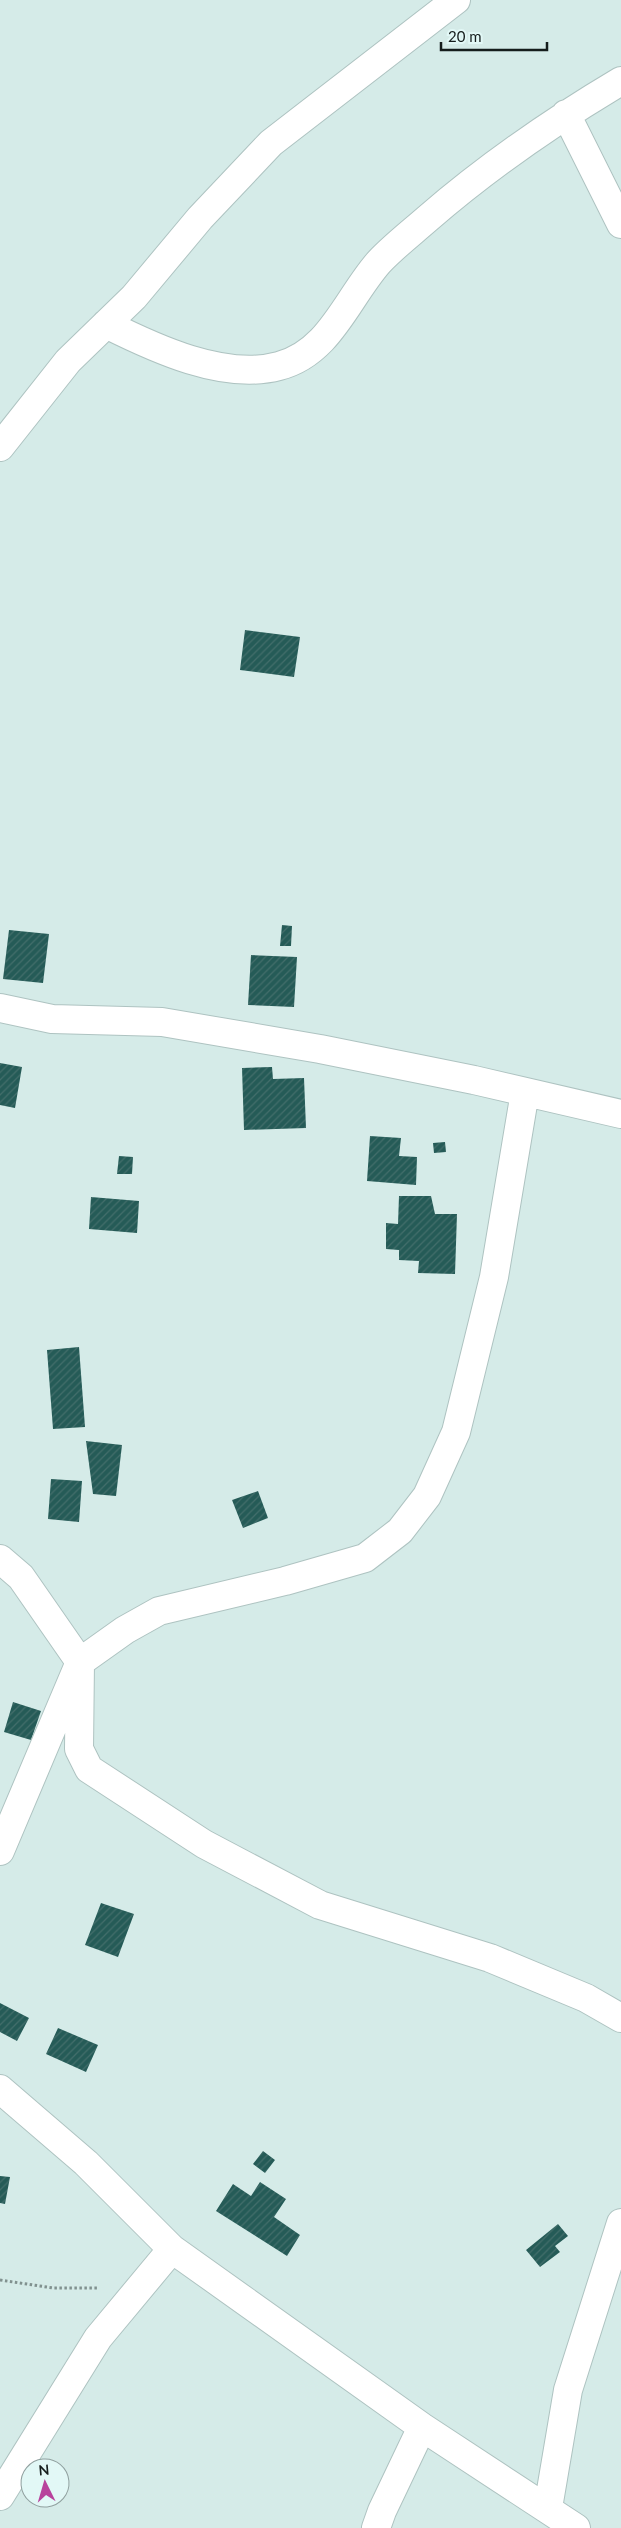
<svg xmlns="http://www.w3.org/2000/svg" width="621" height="2528" viewBox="0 0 621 2528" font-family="Lato,sans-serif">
<defs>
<pattern id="building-hatch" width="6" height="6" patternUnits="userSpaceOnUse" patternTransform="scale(1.25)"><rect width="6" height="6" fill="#255b57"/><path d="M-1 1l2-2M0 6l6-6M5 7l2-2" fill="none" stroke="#436e6b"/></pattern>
</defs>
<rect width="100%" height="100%" fill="#d5ebe8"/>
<path fill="url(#building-hatch)" d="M245,630l55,7 -6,40 -54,-7z
M282,925l10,1 -1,20h-11z
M9,930l40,4 -6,49 -40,-4z
M251,955l46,2 -3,50 -46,-2z
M0,1063l22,4 -7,41 -15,-3z
M272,1067l1,12 31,-1 2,50 -62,2 -2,-62z
M370,1136l31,2 -2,18 18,1 -1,28 -49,-4z
M445,1142l1,10 -12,1 -1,-10z
M119,1156l14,1 -1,17h-15z
M399,1196h32l4,18h22l-2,60 -37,-1 1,-12 -20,-1v-10l-13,-1v-26l12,1z
M91,1197l48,4 -2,32 -48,-4z
M79,1347l6,80 -32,2 -6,-79z
M86,1441l36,4 -6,51 -23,-2z
M51,1479l31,2 -3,41 -31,-3z
M258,1491l10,27 -25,10 -11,-28z
M13,1702l28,9 -10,29 -27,-8z
M101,1903l33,11 -16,43 -33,-12z
M0,2003l29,15 -12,23 -17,-9z
M58,2028l40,17 -12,27 -40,-18z
M263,2151l12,9 -10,13 -12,-9z
M0,2176l10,1 -5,27 -5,-1z
M260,2182l26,17 -12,18 26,18 -13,21 -71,-45 17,-27 18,12z
M558,2224l10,12 -13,10 5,6 -20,15 -14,-17z"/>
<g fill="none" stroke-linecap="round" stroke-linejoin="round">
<defs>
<path id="street" d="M566,114l55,110
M106,324c48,24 118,57 173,42 51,-13 68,-68 100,-104 14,-15 32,-29 48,-43 60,-52 125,-97 194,-138
M0,447l68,-86 66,-64 66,-79 71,-75 185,-143
M0,1008l52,11 110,3 158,27 154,31 147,34
M0,1559l21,18 59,85 -1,87 10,20 115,75 116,61 170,53 96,40 35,20
M0,1851l80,-189 45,-32 34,-19 126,-30 80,-23 35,-27 27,-35 29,-64 38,-155 31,-185
M0,2089l86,74 86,86 250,178 154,101
M0,2496l98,-158 74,-89
M548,2508l20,-118 53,-167
M376,2528l6,-17 40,-84"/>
</defs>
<use href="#street" stroke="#aec3c1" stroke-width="30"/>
<path stroke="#81918f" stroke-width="3" stroke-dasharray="2.5 2.5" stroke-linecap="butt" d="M0,2280l53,8h44"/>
<use href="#street" stroke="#fff" stroke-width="28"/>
</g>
<g transform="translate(45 2483) rotate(355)"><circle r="24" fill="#e2f8f6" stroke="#90a09f"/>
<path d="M0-4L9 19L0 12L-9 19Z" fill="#b8439c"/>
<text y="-8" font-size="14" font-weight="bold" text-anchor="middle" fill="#151d1c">N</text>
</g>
<path d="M441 42v8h106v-8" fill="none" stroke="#151d1c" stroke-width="2.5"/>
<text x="448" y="42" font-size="15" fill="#151d1c" stroke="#e2f8f6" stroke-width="4" paint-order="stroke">20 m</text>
</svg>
